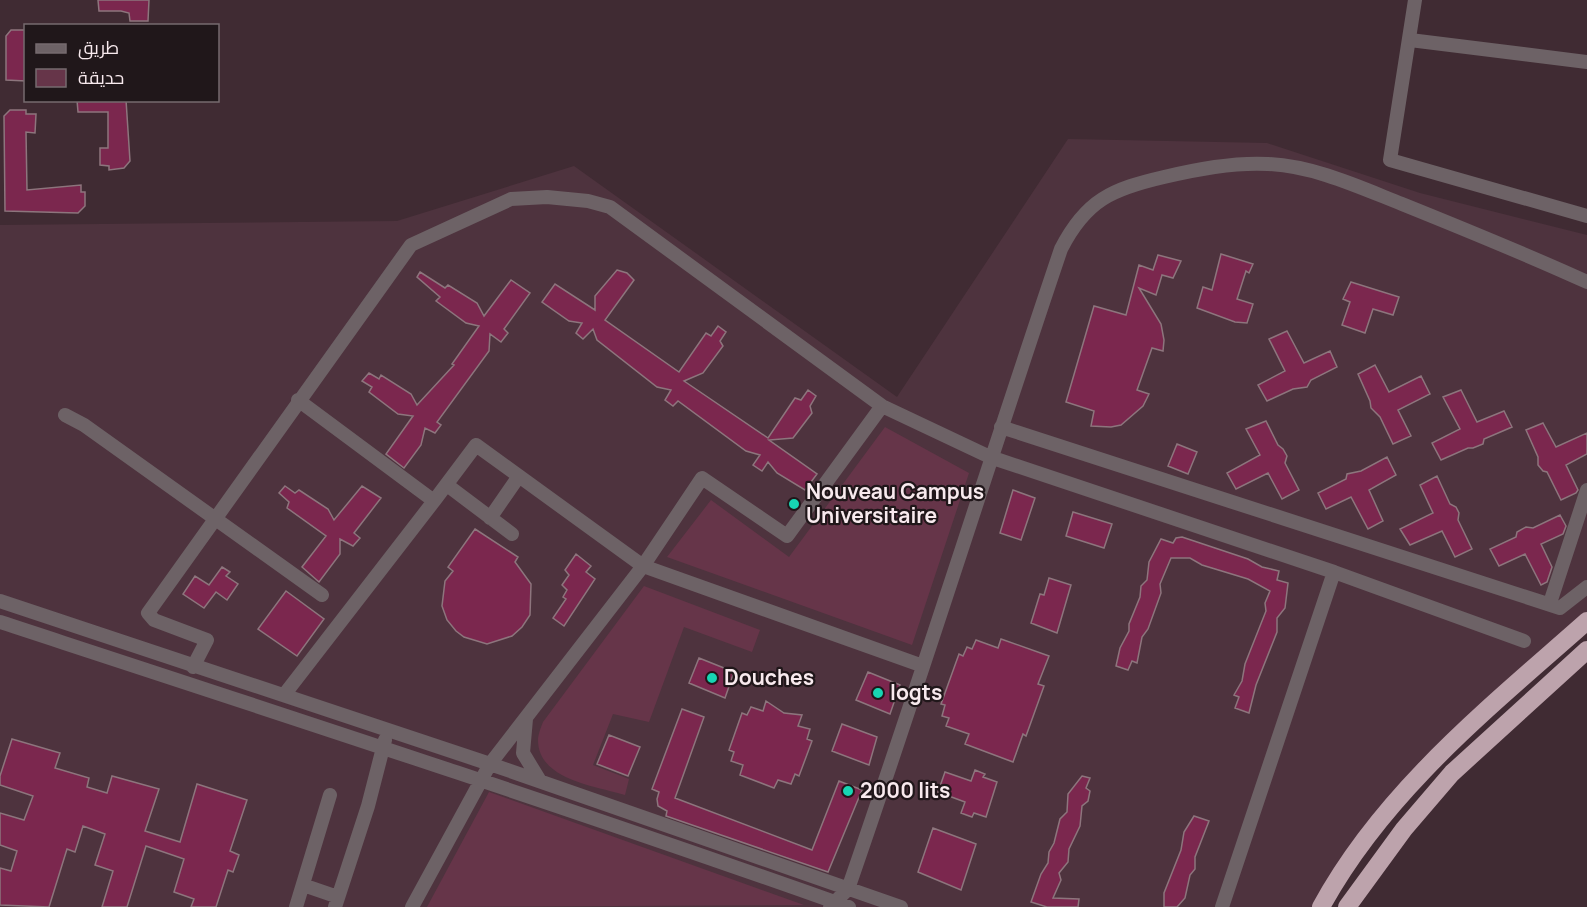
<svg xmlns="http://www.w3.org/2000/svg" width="1587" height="907" viewBox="0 0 1587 907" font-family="Manrope,Cairo,sans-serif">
<rect width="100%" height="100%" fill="#402b33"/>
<path fill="#4e333e" d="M1068,139l199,4 153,50 167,42v377l-166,148 -49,58 -60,89h-1312v-682l397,-4 177,-55 323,231z"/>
<path fill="#663549" d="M885,427l84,46 -57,172 -245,-88 44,-57 78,57z
M644,586l116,44 -8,22 -68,-25 -35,95 -36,-8 -20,51 36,14 -4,16c-29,-9 -87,-15 -87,-55 0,-5 3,-13 5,-18z
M489,792l315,113 -377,2z"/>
<path fill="#7b274e" stroke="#8d757d" stroke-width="1.5" d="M98,0h51l-1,21h-18l-1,-8 -8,-2h-22z
M11,30h15v51l-20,-1v-44z
M77,100h49l4,61 -6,7 -15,2v-4l-9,-1v-17h8v-36h-30z
M10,110h16v4h10l-1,19 -9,-1 1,58 54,-5v7h4v14l-7,7 -73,-2 -1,-95z
M1221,254l32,10 -4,9 -3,-2 -9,28 16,5 -6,19 -12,-1 -38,-14 6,-21 9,3z
M1158,255l23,6 -8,17 -11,-3 -6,20 -17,-7 22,36 3,16 -1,11 -11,-3 -15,42 12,4 -6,12 -22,19 -10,2 -20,-1 3,-15 -28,-9 28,-96 32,9 13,-50 14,5z
M617,270l10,3 7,7 -29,40 74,52 27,-39 5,3 7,-10 8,6 -6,9 3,5 -20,27 -19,8 84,57 27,-40 6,2 7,-10 8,6 -6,10 2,7 -19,25 -24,2 48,34 -12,16 -28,-17 -9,-11 -6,9 -9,-6 7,-10 -14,-4 -68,-50 -5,5 -8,-6 6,-10 -14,-3 -60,-47 -4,-11 -10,10 -7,-6 6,-10 -13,-2 -27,-19 13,-18 40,26v-14z
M420,272l25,16 3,-3 29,18 7,13 27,-36 19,13 -26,36 4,4 -7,9 -11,-8 -1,17 -52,71 4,3 -6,8 -10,-5 -4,17 -17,23 -18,-14 27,-38 -15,-2 -29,-22 3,-5 -10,-6 7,-8 10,6 2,-4 30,19 6,11 37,-40 -2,-1 27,-38 -13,-3 -30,-22 4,-4 -23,-20z
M1351,282l48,15 -6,18 -20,-6 -8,24 -23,-8 8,-23 -7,-3z
M1287,331l17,32 26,-12 7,16 -26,13 -4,7 -14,2 -26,12 -9,-16 27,-14 -16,-32z
M1375,365l14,27 32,-16 9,18 -32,16 13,26 -18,8 -13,-27 -9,-9 -1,-7 -12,-27z
M1461,390l16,32 27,-11 8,16 -28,12 -1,5 -10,4h-5l-27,12 -9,-17 28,-14 -17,-32z
M1266,421l12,24 5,4 4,7 -2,7 14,27 -17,9 -14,-26 -32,16 -9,-16 33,-18 -14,-26z
M1543,423l13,24 31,-14v21l-21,11 12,25 -2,3 -15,7 -14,-28 -4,-1 -5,-6v-8l-12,-27z
M1177,444l20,8 -9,22 -20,-8z
M1387,457l9,18 -27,15 14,31 -15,8 -17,-32 -25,12 -8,-16 28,-14 1,-5 14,-3z
M1437,476l13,28 6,3 3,6 -1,7 14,29 -17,8 -13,-26 -32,14 -10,-16 33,-16 -13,-28z
M285,486l10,7 4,-3 29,19 6,11 28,-34 19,12 -27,35 6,5 -7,8 -13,-7v15l-21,28 -17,-15 24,-31 -39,-28 2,-6 -10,-9z
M1013,490l22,8 -14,42 -21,-7z
M1073,512l39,12 -8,24 -38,-12z
M1560,515l6,11 -3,8 -22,10 11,23 -5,15 -6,3 -16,-31 -26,12 -9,-17 26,-12 1,-5 9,-5 7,1z
M475,529l43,28 -3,5 16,22 -1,31 -8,12 -10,9 -25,8 -23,-7 -8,-6 -9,-11 -5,-14 3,-25 8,-10 -5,-4z
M1182,537l66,22 14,8 17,4 -2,9 11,3 -3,25 -8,10v14l-21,53 -7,28 -14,-5 4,-11 -5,-2 8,-14 3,-17 21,-53 -1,-8 5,-12 -22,-12 -46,-14 -12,-7h-19l-11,26 1,9 -13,36 -6,8 -5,26 -5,-2 -4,9 -12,-4 4,-18 9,-17v-7l11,-27 1,-11 6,-6 2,-18 12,-23 12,4 3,-5z
M576,554l15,12 -5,6 9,7 -31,47 -11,-8 13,-19 -3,-2 4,-7 -5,-5 7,-10 -4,-5z
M222,567l8,5 -4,4 12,8 -11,16 -11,-8 -12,16 -21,-14 12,-18 14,9z
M1049,578l22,7 -14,48 -26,-10 9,-29 4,1z
M286,591l38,28 -27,37 -39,-27z
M1001,639l48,17 -11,28 6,2 -18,50 -3,-2 -10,28 -48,-18 4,-10 -23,-8 3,-8 -7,-2 3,-11 -4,-1 18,-50 4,2 4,-9 5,2 4,-9 22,8z
M699,658l35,14 -9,26 -36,-15z
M868,672l32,13 -10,29 -34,-14z
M766,701l18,12 18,2 -4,11 12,3 -3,10 5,2 -13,35 -4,-2 -4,10 -13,-4 -4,8 -34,-13 3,-10 -12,-4 3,-9 -5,-2 13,-37 5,2 4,-8 12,4z
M682,709l22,8 -29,81 137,52 27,-69 23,9 -34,82 -162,-56 1,-5 -9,-5 -1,-7 2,-7 -7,-3z
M842,724l35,13 -8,28 -37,-14z
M609,735l31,12 -12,29 -31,-12z
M12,739l48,14 -5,15 34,10 -2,9 20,6 5,-17 47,13 -14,42 35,11 17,-58 50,16 -17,51 9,4 -6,17 -5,-2 -12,37h-25l3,-8 -20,-7 10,-33 -38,-13 -19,61h-25l11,-36 -18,-6 10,-31 -22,-8 -8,26 -8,-3 -18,58 -49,-2v-37l11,3 6,-20 -17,-6v-32l24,7 9,-24 -33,-11v-9z
M975,770l10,4 -2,3 14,5 -11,35 -12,-4 -2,4 -11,-4 4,-11 -27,-10 7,-20 26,9z
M1082,776l8,2 -4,10 4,3 -2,10 -6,5 -2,20 -11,23 -1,13 -9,11 2,7 -8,18 26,1 -1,8h-31l-16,-5 10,-28 7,-11 1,-11 5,-9 6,-24 7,-7 1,-18z
M1194,816l15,5 -14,36v12l-5,6 -5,23 -8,9h-13v-14l17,-43 3,-18z
M933,828l43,16 -15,46 -43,-18z"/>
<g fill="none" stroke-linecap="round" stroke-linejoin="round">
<path stroke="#6d6266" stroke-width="14" d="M1415,0l-25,160 197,56
M1410,40l177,22
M65,415l19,10 238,170
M1001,427l559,181 27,-21
M447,485l65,49
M434,501l42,-56 167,121 280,100
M490,518l29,-42
M0,601l490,163 411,143
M1550,603l37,-113
M0,622c284,93 567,185 849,285
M193,667l14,-27 -53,-20 -6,-7 263,-368 100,-46 36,-2 41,4 22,6 272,199 108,51 344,115 190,69
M284,695l150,-194 -136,-101
M526,719l-3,34 17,28
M303,885l35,12
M296,907l34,-112
M335,907l33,-101 17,-66
M412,907l78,-143 153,-198 59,-88 85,58 95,-130
M830,907l18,-18c74,-213 141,-427 213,-640 25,-49 51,-60 103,-72 33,-8 69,-15 104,-13 46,2 91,23 134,40 62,25 124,50 185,78
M1222,907l112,-335"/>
<path stroke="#bda3ac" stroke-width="18" d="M1321,907c63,-116 169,-200 266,-286
M1347,907l57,-78 48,-56 135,-123"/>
</g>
<g fill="#17d5b3" stroke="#20171a" stroke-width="2">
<circle cx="794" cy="504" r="6"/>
<circle cx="712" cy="678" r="6"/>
<circle cx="878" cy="693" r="6"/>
<circle cx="848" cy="791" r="6"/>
</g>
<g text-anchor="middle" stroke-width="4.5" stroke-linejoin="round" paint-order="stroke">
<g font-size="21" font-weight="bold" fill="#f8eaee" stroke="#20171a" text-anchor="start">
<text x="806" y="499">Nouveau Campus<tspan x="806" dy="24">Universitaire</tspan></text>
<text x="724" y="685">Douches</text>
<text x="890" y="700">logts</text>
<text x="860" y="798">2000 lits</text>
</g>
</g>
<rect x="24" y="24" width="195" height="78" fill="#20171a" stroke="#766b6f" stroke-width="1.5"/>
<rect x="36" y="44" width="30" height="9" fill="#6d6266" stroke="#766b6f" stroke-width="1.5"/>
<text x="78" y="54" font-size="18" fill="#f8eaee">طريق</text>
<rect x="36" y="69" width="30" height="18" fill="#663549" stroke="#766b6f" stroke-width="1.5"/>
<text x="78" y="84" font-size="18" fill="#f8eaee">حديقة</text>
</svg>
